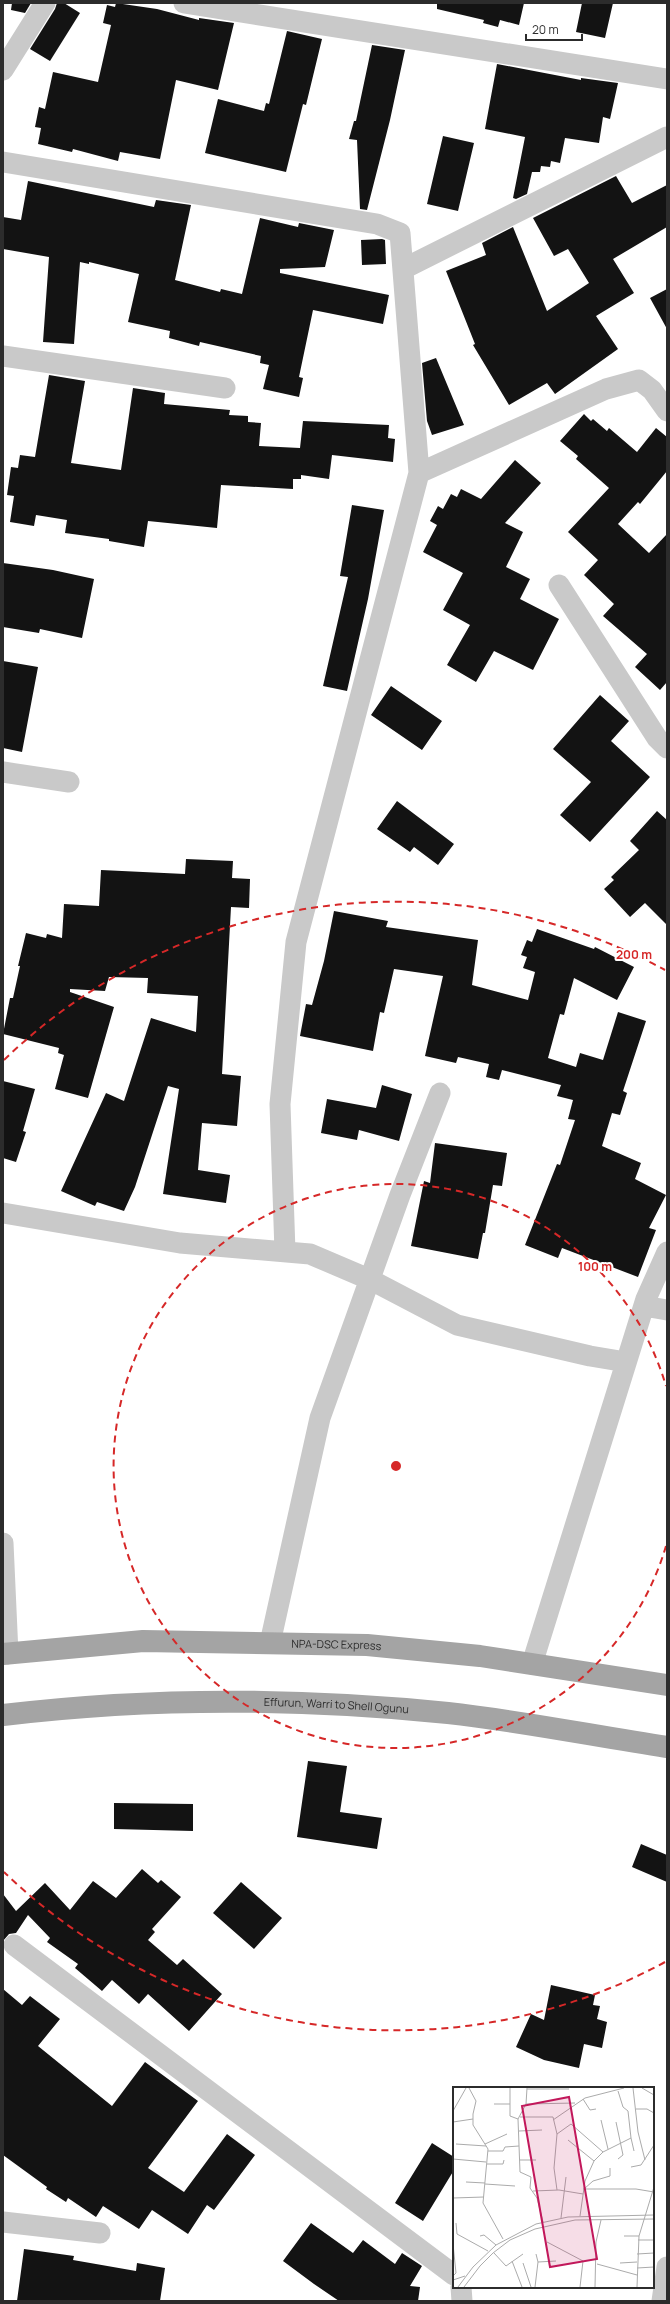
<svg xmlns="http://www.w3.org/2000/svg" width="670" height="2304" viewBox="0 0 670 2304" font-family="Manrope,sans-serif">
<rect width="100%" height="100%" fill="#fff"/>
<path fill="#131313" d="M12,3h19l-6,10 -14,-3z
M57,3h7l16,10 -30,48 -20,-12 25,-40z
M116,3l41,6 42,11v-2l35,5 -16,67 -42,-10 -16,79 -40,-7 -2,9 -45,-12 -1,3 -34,-8 3,-16 -6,-1 4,-20 6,2 8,-37 45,10 13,-57 -8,-2 4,-18 8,2z
M437,3h87l-5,22 -19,-5 -2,7 -15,-4 1,-3 -47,-11z
M582,3h31l-8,35 -29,-6z
M287,31l35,8 -16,66 -3,-1 -17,68 -81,-19 13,-54 46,12 2,-8 3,1z
M372,45l33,5 -15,70 -23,90 -7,-1 -3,-69 -8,-1 5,-18h2z
M497,64l84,16v-2l37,5 -8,36 -7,-2 -4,26 -34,-5 -5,25 -9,-2 -1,6 -9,-1 -1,6h-8l-5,22 -11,5 -3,-1 12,-61 -40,-8z
M443,136l31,7 -16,68 -31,-7z
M616,176l16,27 35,-18v42l-54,32 21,34 -38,23 22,33 -63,45 -8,-11 -38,22 -36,-60 2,-1 -29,-73 40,-16 -4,-12 31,-16 34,84 42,-28 -21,-34 -14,7 -21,-38z
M28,181l126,26 2,-7 35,5 -16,75 45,12 1,-3 21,5 18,-76 38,9 1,-4 35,7 -9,37 -45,2v4l109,22 -6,29 -70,-14 -14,67 4,1 -4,19 -36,-8 6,-24 -9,-2 1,-7 -61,-14 -1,4 -30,-8 1,-7 -42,-9 11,-48 -50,-12v2l-9,-2 -6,82 -31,-2 6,-85 -46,-8v-32l18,3z
M382,239l3,1 1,24 -24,1 -1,-25z
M667,289v40l-17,-31z
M436,358l28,67 -32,10 -5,-14 -5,-58z
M49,375l36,6 -14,82 50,7 12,-82 32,5 -1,11 66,6 -1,5 19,1v6l13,1 -2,23 41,2 3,-27 86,4 -1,13 7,1 -2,23 -61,-7 -3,24 -28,-4v4h-8v10l-72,-4 -4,43 -69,-7 -4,26 -35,-6v-2l-44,-6 2,-13 -31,-5 -2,11 -24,-4 4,-26 -7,-1 4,-28 7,1 2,-13 15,2z
M584,414l7,7 2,-2 14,12 2,-3 28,24 19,-24 11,9v34l-27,33 -2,-2 -20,22 31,29 18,-19v148l-7,8 -25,-23 12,-13 -44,-38 11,-12 -30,-29 14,-15 -30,-28 41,-44 -33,-29 2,-3 -18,-15z
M515,460l26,23 -36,40 18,9 -17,35 24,12 -10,20 39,20 -26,51 -39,-19 -18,31 -29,-17 23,-40 -27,-15 20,-37 -40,-21 14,-27 -7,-4 8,-15 5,3 8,-15 6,3 4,-8 20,10z
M352,505l32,5 -16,89 -21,92 -24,-5 25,-109 -8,-1z
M3,563l50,7 41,9 -12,59 -42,-9 -1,4 -36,-6z
M3,661l35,6 -16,85 -19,-4z
M391,686l51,35 -20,29 -51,-35z
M600,695l29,26 -18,20 39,36 -60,65 -30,-27 31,-33 -38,-33z
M397,801l57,43 -16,21 -24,-18 -4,5 -33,-23z
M657,811l10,9v105l-22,-22 -15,14 -26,-28 10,-9 -3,-3 28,-27 -9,-9z
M186,859l47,2 -1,17 18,1 -1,29 -18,-1 -9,167 19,2 -4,50 -35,-3 -4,47 32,5 -4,28 -63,-9 16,-105 -11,-3 -33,101 -11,24 -27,-9 -2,4 -34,-15 45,-98 18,8 27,-83 45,14 2,-36 -51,-3 1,-15 -39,-1 -4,14 -35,-2v3l44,15 -26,91 -33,-9 9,-34 -6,-2 1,-5 -56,-14 7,-36h3l7,-32h-2l8,-33 20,5 1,-4 15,4 2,-34 35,2 2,-36 84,4z
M334,911l54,10 -2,6 92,13 -6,45 56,15 7,-28 -12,-4 4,-11 -6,-2 6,-15 5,2 5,-13 57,20 1,-2 39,20 -17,33 -43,-22 -10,37 -4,-1 -12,44 28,9 4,-14 23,7 15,-48 28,9 -23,70 4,2 -7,22 -8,-2 -10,33 39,17 -6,16 31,16 -17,33 7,2 -18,47 -76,-29 -4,10 -33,-13 32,-81 3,1 15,-45 -7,-1 5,-19 -16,-4 4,-11 -59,-15 -3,10 -13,-3 3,-13 -31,-7 -2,6 -31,-7 18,-80 -49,-7 -10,44 -4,-1 -7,39 -73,-15 6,-32 6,1 12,-44z
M3,1081l32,8 -12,42 3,1 -10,30 -13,-4z
M382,1085l30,9 -13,47 -40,-11 -2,10 -36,-7 6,-34 49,9z
M435,1143l72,10 -5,33 -9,-1 -8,48h-2l-5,26 -67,-13 13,-65 6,2z
M308,1761l39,5 -7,46 42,6 -5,31 -80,-12z
M114,1803l79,1v27l-79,-2z
M641,1844l26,11v27l-35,-15z
M142,1869l16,14 3,-3 20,17 -29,32 3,3 -7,8 29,25 6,-6 39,35 -33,37 -41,-37 -9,10 -27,-24 -10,11 -27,-23 3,-4 -31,-22 3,-4 -22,-23 -12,18 -7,1 -6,7v-47l13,17 29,-28 25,27 23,-29 23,17z
M241,1882l41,36 -28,31 -41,-36z
M551,1985l44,10 -2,10 7,1 -3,13 10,3 -5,26 -18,-4 -5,24 -35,-8 -28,-13 15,-33 13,6z
M3,1989l19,16 8,-9 30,23 -22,27 74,60 33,-44 53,39 -50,67 36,24 43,-58 28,21 -41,55 -7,-5 -19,29 -36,-24 -13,19 -36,-23 -7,11 -28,-19 -2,4 -20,-13 1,-2 -44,-32z
M432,2143l22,14v13l-31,51 -28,-18z
M311,2223l42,30 10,-13 32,24 7,-11 20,13 -12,20 10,1 -2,14h-79l-25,-17 -31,-23z
M24,2249l50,7 -1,4 63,11 1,-8 28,5 -5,33h-143z"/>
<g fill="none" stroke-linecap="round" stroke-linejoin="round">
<path stroke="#c9c9c9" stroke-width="21" d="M184,3l483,76
M3,70l42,-67
M3,162l374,62 23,9 19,240 -123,469 -16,162 5,148
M403,269l264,-132
M3,356l222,32
M419,473l187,-84 33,-9 13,10 15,21
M559,585l98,153 10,10
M3,772l66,10
M3,1213l177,30 130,11 61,26 86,45 133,31 36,6
M644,1306l23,4
M3,1543l5,111
M270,1643l50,-225 80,-223 40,-102
M532,1664l114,-365 21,-47
M14,1945l440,330
M3,2222l97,11
M461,2287l1,14
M662,2301l5,-34"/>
<g stroke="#a4a4a4" stroke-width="22">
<path id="s1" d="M3,1654l140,-13 224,4 113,11 187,29"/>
<path id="s2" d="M3,1715c148,-18 297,-17 445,-2 73,8 146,23 219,34"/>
</g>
</g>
<g fill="none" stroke="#d62828" stroke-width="2" stroke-dasharray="7 5">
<path d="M666 1546A282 282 0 1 1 666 1386"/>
<path d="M665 1962A564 564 0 0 1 4 1872M4 1060A564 564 0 0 1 665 970"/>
</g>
<g text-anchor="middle" stroke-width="4" stroke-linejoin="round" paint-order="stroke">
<g font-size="11" fill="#2c2c2c" stroke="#fff">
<text dy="4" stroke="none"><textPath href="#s1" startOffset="334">NPA-DSC Express</textPath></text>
<text dy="4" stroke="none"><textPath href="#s2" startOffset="334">Effurun, Warri to Shell Ogunu</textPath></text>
</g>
</g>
<g transform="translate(453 2087)">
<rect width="201" height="201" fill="#fff"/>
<path fill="none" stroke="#ababab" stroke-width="1" d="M16,1l7,13 -3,13v11l15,24 -5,54 20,36M57,1v28l8,3M74,1l-1,16 -8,15 2,53 11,5 -1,11 7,10 6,24M180,1l5,44 7,28M189,1l12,7M74,2h42M130,12l7,11 6,-1M41,17h16M73,17l49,-1M183,22h11l7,4M0,24l13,-23M67,30h33l4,17 -3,34 3,22M100,33l32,-22 39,-10M148,33l7,29M0,35l20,-3M163,35l7,33 -5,4M66,44l23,-1M104,47l14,-10 32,28M178,51l3,13M115,53l26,21M3,57l30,2M32,57l22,-10M35,64h15l2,-4 14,-1M0,72l33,3M66,73h17M34,77h16l1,-4M178,80l10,-2 13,-20M13,95l19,1M32,97l30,2M130,102h53l18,3M131,102l9,-8 17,-5v-8M80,104l26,-1 24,4M0,111l31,-1M127,129l5,-35 9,-20 9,-9 28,-14 -3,-27 -5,-4 -5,-16M108,131l5,-41M3,136l1,11 31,17M27,149l4,-1 12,10M171,149h15M185,153h16M94,155l36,19 -3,26M0,157l3,29 -3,3M41,166l12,13 17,-12M184,167l17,-1M59,174l10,26M85,175l18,-1M70,176l8,24M167,176l17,-1M144,177l40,11M184,181l17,-1M0,193l12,-4M5,200l15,-20 23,-22 40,-21 32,-7 86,-2M11,200l16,-21 13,-13 17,-13 25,-11 40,-9 79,-1M82,200l3,-25 -2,-8M142,200l1,-45 5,-22M184,200l2,-51 15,-49"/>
<path fill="#c2185b" fill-opacity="0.15" stroke="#c2185b" stroke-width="2" d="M116,10l28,162 -47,8 -28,-161z"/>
<rect width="201" height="201" fill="none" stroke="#2c2c2c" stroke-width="2"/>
</g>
<circle cx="396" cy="1466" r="6" fill="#d62828" stroke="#fff" stroke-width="2"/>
<g font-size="12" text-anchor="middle" font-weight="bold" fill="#d62828" stroke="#fff" stroke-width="4" stroke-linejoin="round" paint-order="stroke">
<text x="634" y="959">200 m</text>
<text x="595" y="1271">100 m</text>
</g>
<rect width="670" height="2304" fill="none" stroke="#2c2c2c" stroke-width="8"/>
<path d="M526 34v6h56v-6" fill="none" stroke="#2c2c2c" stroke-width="2"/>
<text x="532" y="34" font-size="12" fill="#2c2c2c" stroke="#ffffff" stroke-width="3" paint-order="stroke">20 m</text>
</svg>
